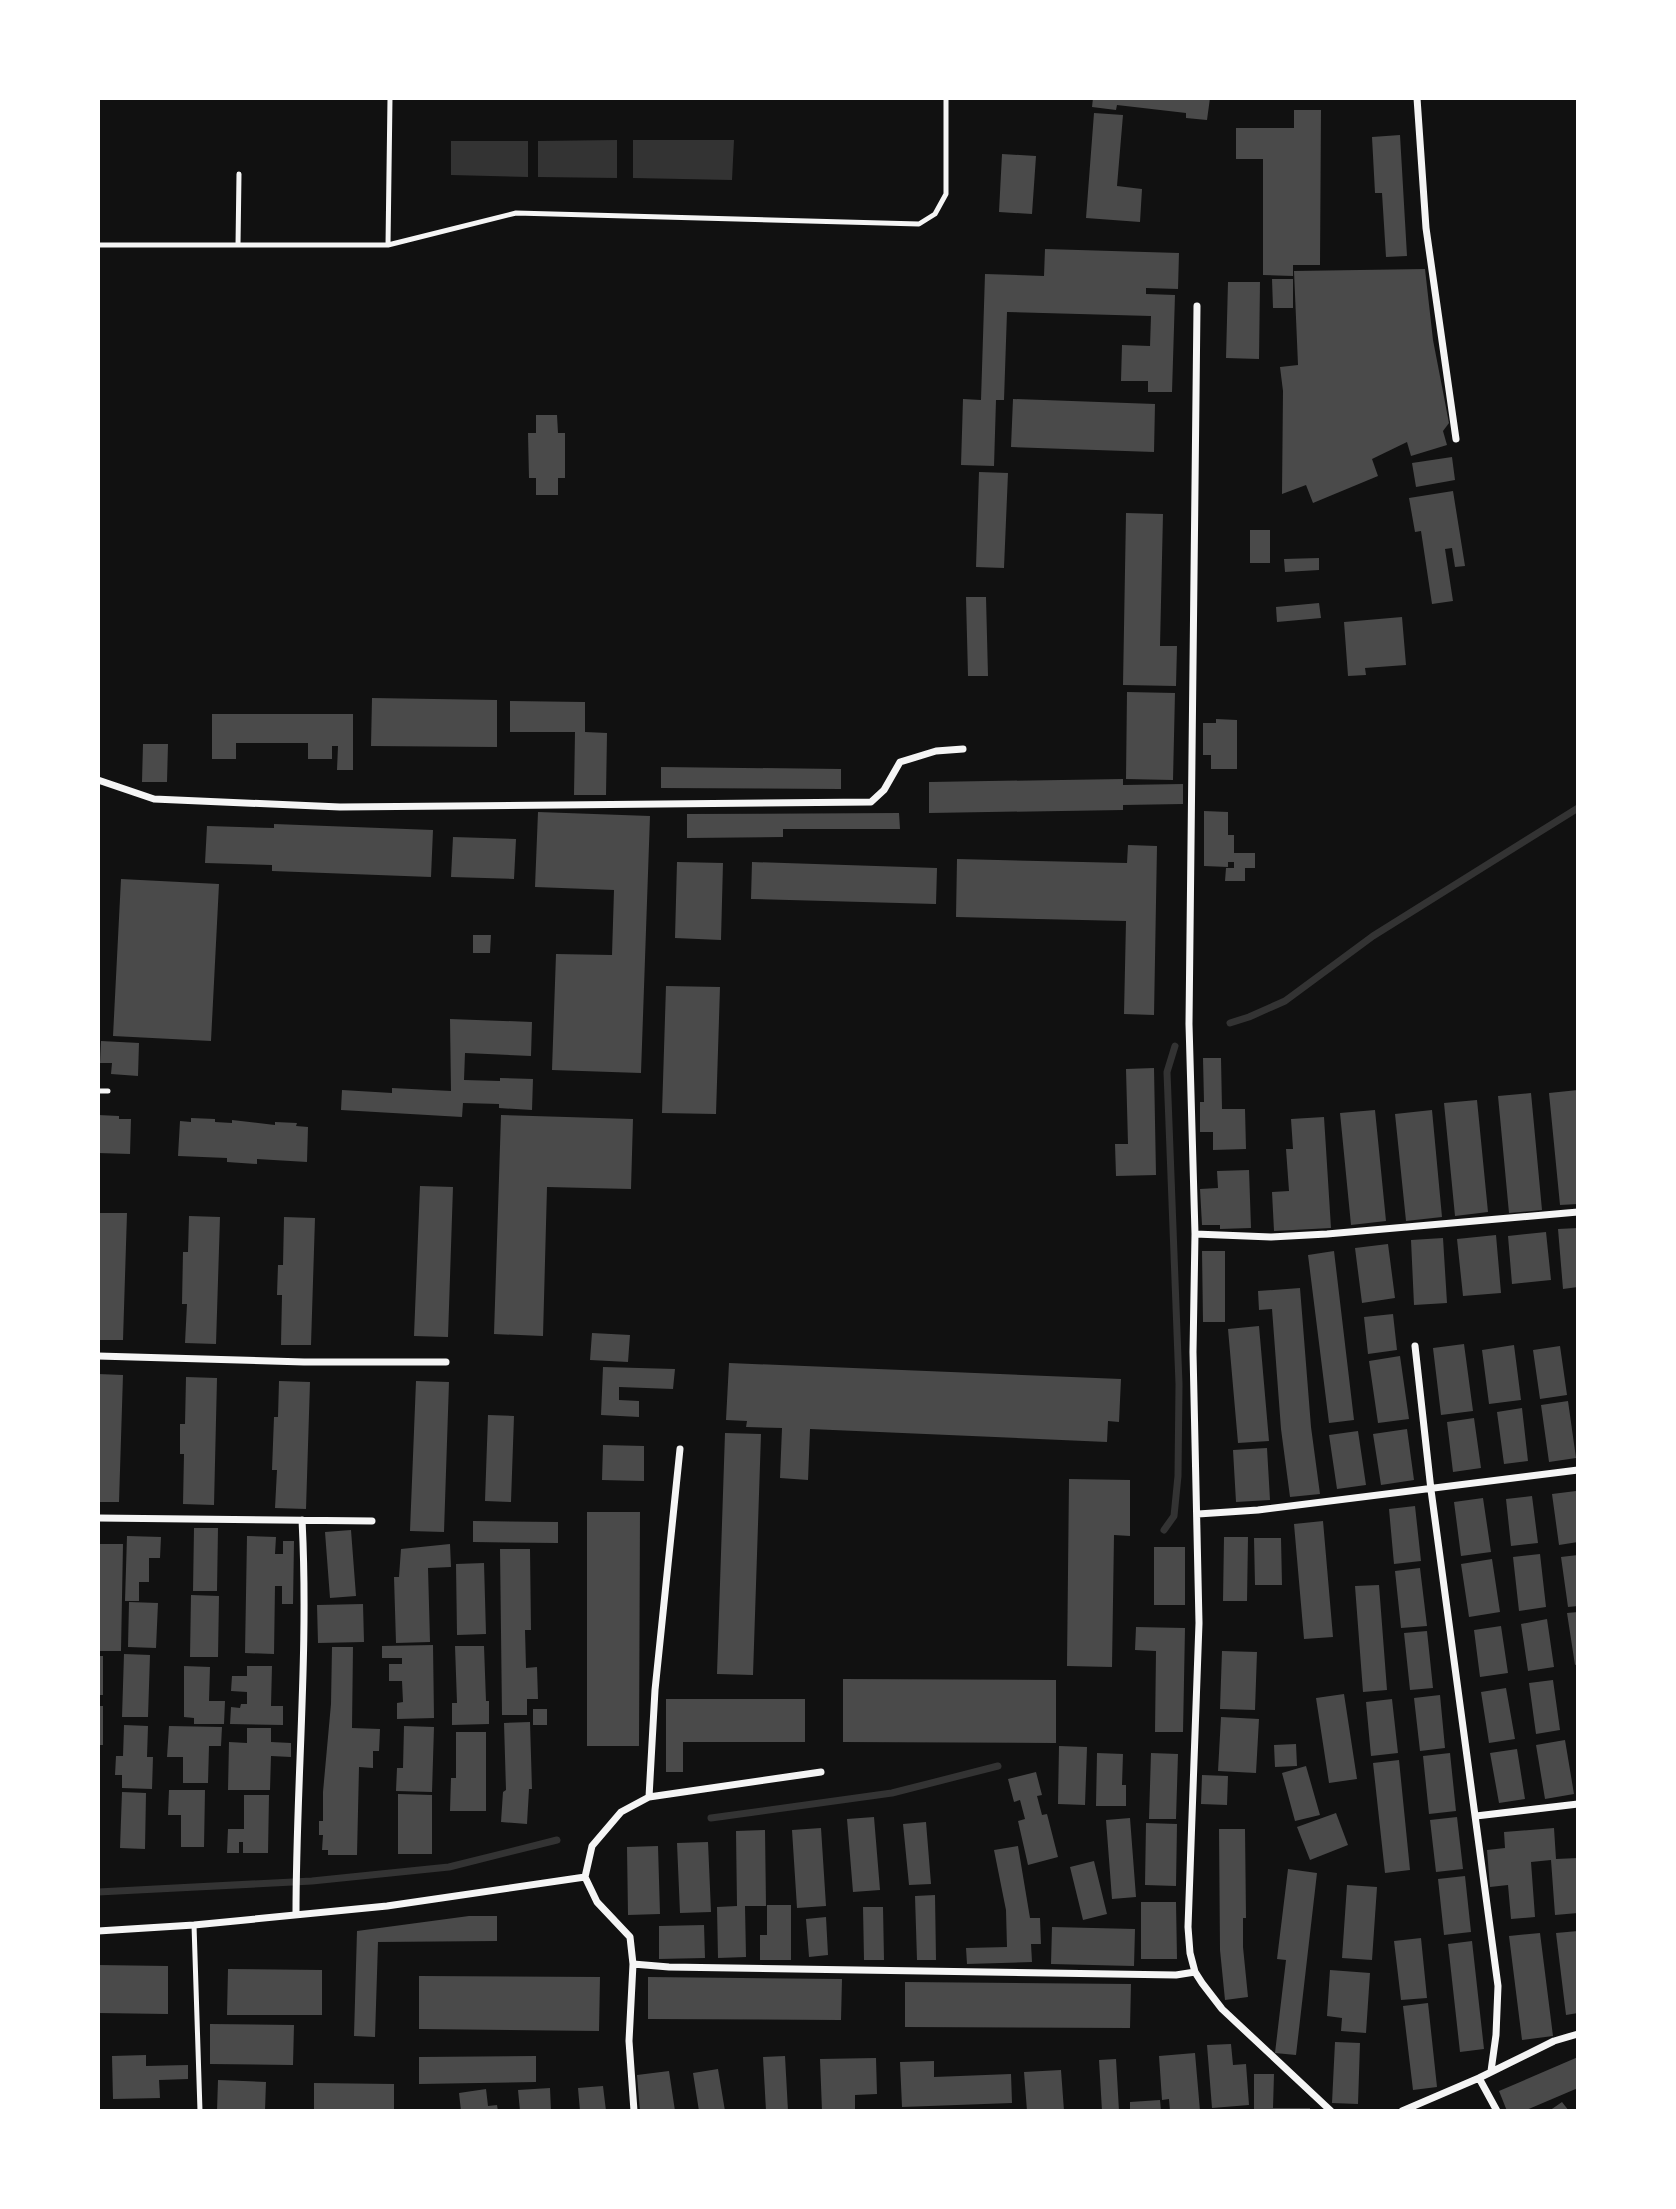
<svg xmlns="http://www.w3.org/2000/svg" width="1676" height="2209" viewBox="0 0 1676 2209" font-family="Bitter,serif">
<rect width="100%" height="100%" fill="#111"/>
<path fill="#333" d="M617,140v38l-79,-1v-36z
M633,140h101l-2,40 -99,-2z
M451,141h77v36l-77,-2z"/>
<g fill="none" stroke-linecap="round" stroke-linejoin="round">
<path stroke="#333" stroke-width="7" d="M1230,1023l19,-6 36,-16 88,-65 205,-128
M1164,1530l10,-14 4,-40 1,-92 -12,-312 8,-26
M711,1818l181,-25 106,-27
M98,1892l214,-11 137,-14 108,-27"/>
</g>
<path fill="#4a4a4a" d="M1093,98h117l-3,22 -21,-2v-5l-69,-8 -1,5 -24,-3z
M1294,110h27l-1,155h-27v11l-30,-1v-116h-27v-31h58z
M1094,113l29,2 -6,71 25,3 -2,33 -54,-4z
M1400,135l7,121 -21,1 -4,-64h-7l-3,-56z
M1002,154l34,2 -4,58 -33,-2z
M1045,249l134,4 -1,36 -32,-1v6l29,1 -3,97h-24v-11h-27l1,-36 28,1 1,-30 -144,-4 -3,88h-8l-2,66 -33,-1 2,-66 18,1 4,-126 59,2z
M1425,269l8,71 16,83 -6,8 4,14 -36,11 -4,-14 -35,17 6,17 -65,27 -7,-18 -24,9 1,-103 -3,-24 18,-2 -4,-94z
M1272,279h21v29h-20z
M1228,282h32l-1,77 -33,-1z
M1013,399l142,5 -1,48 -143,-5z
M536,415h21l1,18h7v45h-7v17h-22v-17h-7l-1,-45h8z
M1452,457l3,23 -39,7 -4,-24z
M979,472l29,1 -4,95 -28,-1z
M1453,491l12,75 -10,1 -3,-19 -7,1 8,52 -21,3 -11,-73 -6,1 -6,-34z
M1126,513l37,1 -3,132h17l-1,40 -53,-1z
M1250,530h20v33h-20z
M1319,558v12l-34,2 -1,-13z
M966,597h20l2,79h-20z
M1319,603l2,15 -44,4 -1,-15z
M1402,617l4,48 -41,3 1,7 -18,1 -4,-54z
M1127,692l48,1 -2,87 -47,-1z
M372,698l125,2v47l-126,-1z
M510,701l75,1v30l22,1 -1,62h-32l1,-63h-65z
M212,714h141v56h-16l1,-24h-6v13h-24v-16h-72v16h-24z
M1216,719l21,1v49h-26v-14h-8v-32h13z
M143,744h25l-1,38h-25z
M661,767l180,2v20l-180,-1z
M1123,779v6l60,-1v20l-60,1v5l-194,3v-31z
M1204,811l24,1v23h6v18h21v15h-10v13h-20l1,-13h8v-6h-6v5l-24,-1z
M538,812l112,4 -9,257 -89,-3 4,-116 56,1 2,-65 -79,-3z
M899,813l1,16h-117v8l-96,1v-24z
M274,824l159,6 -2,47 -159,-6v-6l-67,-2 2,-37 67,2z
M453,837l63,2 -2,40 -63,-2z
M1128,845l29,1 -3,169 -30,-1 2,-93 -170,-4 1,-58 170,4z
M677,862l46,1 -2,77 -46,-2z
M752,862l185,6 -1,36 -185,-5z
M121,879l98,5 -8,157 -98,-5z
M473,935h18l-1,18h-17z
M666,986l54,1 -4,127 -54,-1z
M450,1019l82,3 -1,34 -66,-3 -1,27 36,1v-3l33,1 -1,31 -33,-2v-4l-36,-1 -1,14 -121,-7 1,-20 50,3v-5l59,3z
M101,1041l38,2 -1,33 -27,-2 1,-11h-12z
M1203,1058h18l1,51h23l1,40 -33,1v-18h-13v-30h4z
M1154,1068l2,107 -40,1 -1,-32h13l-2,-75z
M1578,1090v114l-18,1 -11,-112z
M1531,1093l11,117 -33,3 -11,-117z
M1477,1100l11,112 -33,4 -11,-113z
M1375,1110l11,111 -35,4 -11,-112z
M1432,1110l10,107 -36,4 -11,-107z
M98,1115l21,1v3h12l-1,35 -32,-1z
M501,1115l132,4 -2,70 -84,-2 -4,149 -49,-2z
M1324,1117l7,111 -57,3 -2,-39 17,-1 -3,-42h7l-2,-30z
M191,1118l24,1v3l17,1v-3l43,5v-3l22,1 -1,3 12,1 -1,35 -50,-3v5l-30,-2v-4l-49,-2 2,-35 11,1z
M1249,1170l2,58 -31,1v-4h-18l-2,-36 18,-1 -1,-17z
M420,1186l33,1 -5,150 -34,-1z
M98,1213h29l-4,127h-25z
M189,1216l31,1 -4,127 -31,-1 2,-39h-5l1,-52h5z
M284,1217l31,1 -4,127h-30l1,-50h-5l1,-30h5z
M1578,1228v59l-15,2 -5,-60z
M1546,1232l5,48 -39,4 -4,-48z
M1496,1235l5,58 -38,3 -6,-57z
M1443,1238l4,65 -33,2 -3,-65z
M1388,1244l7,54 -33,5 -7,-55z
M1202,1251h23v71h-22z
M1334,1251l20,169 -25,3 -21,-168z
M1300,1288l11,139 9,67 -30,3 -9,-68 -9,-120 -13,1 -1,-19z
M1393,1314l4,36 -29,4 -4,-37z
M1259,1326l10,115 -31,2 -10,-114z
M592,1333l38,2 -2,27 -38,-2z
M1464,1344l9,67 -32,4 -8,-67z
M1514,1345l7,55 -32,4 -7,-54z
M1560,1346l7,49 -27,4 -7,-49z
M1400,1356l9,63 -31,4 -9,-62z
M729,1363l392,16 -2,43 -11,-1 -1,21 -297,-13 -2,51 -28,-2 2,-50 -36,-1 1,-6 -21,-1z
M603,1367l72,2 -2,20 -54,-2v13l20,1v16l-38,-2z
M98,1374l25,1 -4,127h-21z
M186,1377l31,1 -3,127 -31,-1 1,-50h-4v-30h5z
M279,1381l31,1 -4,127 -31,-1 2,-38h-5l2,-53h4z
M416,1381l33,1 -5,150 -34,-1z
M1568,1401l8,57 -27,4 -8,-57z
M1522,1408l6,53 -24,3 -7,-52z
M488,1415l26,1 -3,86 -26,-1z
M1474,1418l7,50 -28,4 -6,-50z
M1407,1429l7,51 -33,5 -8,-51z
M1358,1431l8,54 -29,4 -8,-54z
M725,1433l36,1 -8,241 -36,-1z
M603,1445l41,1v35l-42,-1z
M1267,1448l3,52 -34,2 -3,-52z
M1069,1479l61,1v56l-16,-1 -2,132 -45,-1z
M1576,1491l2,51 -19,3 -7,-51z
M1532,1496l6,47 -27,3 -5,-47z
M1483,1498l8,54 -30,4 -7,-54z
M1415,1506l6,55 -27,3 -5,-55z
M587,1512h53l-1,234h-52z
M473,1521l85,1v21l-85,-1z
M1323,1521l10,116 -29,2 -10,-115z
M194,1528h24l-1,63h-24z
M351,1530l5,66 -26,2 -5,-66z
M127,1536l34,1 -1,21h-11v24h-10v19h-14z
M247,1536l29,1 -1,17h8v-13h11l-1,63h-11v-18h-7l-1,68 -29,-1z
M1224,1537h24l-1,64h-24z
M1254,1538h27l1,47h-27z
M98,1544h25l-2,107h-23z
M450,1544l1,23 -23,1 2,74 -34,1 -2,-66h5l2,-28z
M1154,1547h31v58h-31z
M500,1549h30l1,81h-6l1,38 11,-1 1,32h-11v16h-25z
M1540,1554l6,53 -27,4 -6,-54z
M1578,1555v51l-10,1 -7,-50z
M1492,1559l8,53 -31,5 -8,-53z
M484,1563l2,71 -29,1 -1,-71z
M1420,1568l7,58 -26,2 -6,-57z
M1379,1585l8,105 -24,2 -8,-106z
M191,1595l28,1 -1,61h-28z
M129,1602l29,1 -2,45 -28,-1z
M363,1604l1,38 -46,1 -1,-38z
M1578,1612v52l-3,1 -8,-52z
M1547,1619l7,48 -26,4 -7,-47z
M1501,1626l7,47 -28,4 -6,-47z
M1136,1627l49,1 -2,104h-28l1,-81 -21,-1z
M1427,1631l6,57 -23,2 -6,-57z
M433,1645l1,73 -37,1v-16l6,-1 -1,-21h-13v-17h13v-6h-20v-12z
M455,1646h29l2,55h3v23l-37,1v-22h5z
M332,1647h21l-1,81 28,1 -1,22h-6v17l-14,-1 -2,88h-29v-5h-6l1,-15h-4v-14h4v-29l8,-88z
M1222,1651l35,1 -2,58 -35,-1z
M124,1654l26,1 -2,62h-26z
M98,1656h5v39h-5z
M184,1666l26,1 -1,34h16l-1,23h-30v-6l-10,-1z
M247,1666h25l-1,40h12v19l-53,-1 1,-17 9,1 1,-4h6v-12l-16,-1 1,-15h15z
M843,1679l213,1v63l-213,-1z
M1553,1680l7,50 -24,4 -7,-51z
M1506,1688l9,51 -26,4 -8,-51z
M1344,1694l13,85 -28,4 -13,-85z
M1440,1695l5,53 -25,3 -6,-53z
M666,1699h139v43h-122v30h-17z
M1392,1699l6,54 -27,3 -5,-54z
M98,1706h5v39h-5z
M533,1709h14v16h-14z
M1221,1717l38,2 -3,54 -38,-2z
M530,1722l2,67h-3l-2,35 -26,-2 2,-30 3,-2 -2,-67z
M124,1725l24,1 -1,31h6l-1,32 -30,-1v-13h-7l1,-19h7z
M169,1726l53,1 -1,19h-12l-1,37h-25v-26h-16z
M404,1726l30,1 -2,65 -36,-1 1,-23h6z
M247,1728h24v14l20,1v14l-20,-1 -1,34h-42l1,-48 18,1z
M456,1732h30v79h-36l1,-33h5z
M1565,1740l9,54 -29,5 -9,-54z
M1296,1744l1,22 -22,1 -1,-22z
M1059,1746l28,1 -2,58 -27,-1z
M1517,1749l8,50 -26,4 -9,-50z
M1097,1753l26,1 -1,31h4v21h-30z
M1151,1753l27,1 -2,65h-27z
M1450,1753l6,58 -27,3 -6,-58z
M1399,1760l11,110 -25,3 -12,-110z
M1306,1766l14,49 -25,6 -13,-48z
M1036,1772l6,23 -5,1 5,19 5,-1 11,43 -30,8 -10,-44 7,-2 -5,-19 -6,2 -6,-23z
M1202,1775l26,1 -1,29 -26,-1z
M169,1790h36l-1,57h-23v-32h-13z
M122,1792l24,1 -1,56 -25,-1z
M398,1794l34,1v59h-34z
M244,1795h25l-1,58h-25v-11h-4v11h-12l1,-24h16z
M1336,1813l12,32 -38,15 -13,-33z
M874,1817l6,73 -27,2 -6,-73z
M1457,1817l6,52 -27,3 -6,-52z
M1130,1818l6,79 -24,2 -6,-79z
M926,1822l5,62 -22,1 -6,-61z
M1146,1823l31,1 -1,62 -31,-1z
M821,1828l5,78 -29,2 -5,-78z
M1554,1828l2,31 22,-1v55l-23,2 -4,-55 -20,2 4,55 -24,2 -3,-34 -18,2 -3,-37 18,-2 -1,-16z
M1219,1829h26l1,89h-3v29l5,50 -23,3 -5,-50z
M765,1830l1,76h-21l1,51 -28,1 -1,-51 20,-1 -1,-75z
M708,1842l3,70 -31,1 -3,-70z
M658,1846l2,68 -32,1 -1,-68z
M1018,1846l12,72h10l1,26h-10l1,18 -65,2 -1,-16 41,-1 -1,-37 -12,-60z
M1094,1861l13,53 -24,6 -13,-53z
M1288,1869l29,4 -21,182 -21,-2 11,-93 -9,-1z
M1465,1876l6,56 -27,3 -6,-56z
M1347,1885l30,2 -5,73 -30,-2z
M935,1895l1,65h-19l-2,-64z
M1141,1902h35l1,57h-36z
M767,1905h24v55h-31v-25h7z
M863,1907h20l1,53h-20z
M469,1916h28v25l-119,1 -3,95 -21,-1 3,-105z
M826,1917l2,38 -19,2 -3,-38z
M704,1925l1,33 -46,1v-33z
M1052,1927l83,2 -1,37 -83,-2z
M1578,1931v82l-12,2 -10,-82z
M1540,1933l13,103 -31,4 -13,-104z
M1421,1938l6,60 -26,2 -7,-59z
M1472,1941l12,108 -24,3 -12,-108z
M98,1965l70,1v48l-70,-1z
M228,1969l94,1v45h-95z
M1330,1970l40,3 -4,60 -25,-2 1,-13 -15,-2z
M419,1976l181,1 -1,54 -180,-2z
M648,1977l194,2 -1,41 -193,-1z
M905,1982l226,2 -1,44 -225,-1z
M1428,2003l9,84 -24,3 -10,-84z
M210,2024l84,1 -1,40 -83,-1z
M1335,2042l25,1 -2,61 -26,-1z
M1231,2044l2,21 13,-1 3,41 -37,3 -5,-63z
M1195,2053l5,58h-30l-1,-12 -7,1 -3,-44z
M146,2055v11l42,-1v14l-29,1 1,18 -47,1 -1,-43z
M536,2056v26l-117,2v-27z
M785,2056l3,55h-22l-3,-54z
M1578,2057v31l-54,23h-17l-8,-20z
M876,2058l1,36 -22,1v16h-33l-2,-52z
M1116,2059l3,52h-17l-3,-51z
M934,2061v16l77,-3 1,29 -110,4 -2,-45z
M718,2069l7,42h-26l-6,-38z
M1061,2070l3,41h-37l-3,-39z
M669,2071l6,40h-35l-3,-36z
M1254,2074h20l-1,34h37v3h-56z
M218,2080l48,2 -1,29h-48z
M314,2083l80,1v27h-80z
M603,2086l3,25h-26l-2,-23z
M550,2088l1,23h-31l-2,-21z
M486,2089l2,17 9,-1 1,6h-37l-2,-18z
M1160,2100l1,11h-31v-9z
M1562,2102l7,9h-20z"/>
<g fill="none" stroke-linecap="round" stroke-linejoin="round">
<path stroke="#f5f5f5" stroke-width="5" d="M98,245h290l128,-32 403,11 16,-10 11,-20v-96
M238,245l1,-71
M388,245l2,-147
M98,1091h10
M194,1925l6,186"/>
<path stroke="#f5f5f5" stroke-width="7" d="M1417,98l9,130 30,211
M1197,306l-8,718 6,210 -2,118 6,271 -11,304 2,26 5,19 7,11 20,26 109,102
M98,780l56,19 186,8 531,-5 13,-12 16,-28 36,-11 27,-2
M1195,1234l76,3 56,-3 251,-22
M1415,1346l16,144 67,496 -2,49 -5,36
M98,1356l206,6h142
M1198,1514l60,-4 320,-40
M98,1518l274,3
M821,1772l-172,25 -28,15 -29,34 -7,31 12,25 33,35 3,27 36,3 507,8 19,-3
M649,1797l6,-107 25,-241
M1476,1816l102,-12
M296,1914c0,-131 13,-263 6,-394
M98,1931l96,-6 193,-19 198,-29
M633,1964l-4,77 5,70
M1479,2078l18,33
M1402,2111l77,-33 75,-37 24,-7"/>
</g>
<rect width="1676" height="2209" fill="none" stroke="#ffffff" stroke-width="200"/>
</svg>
